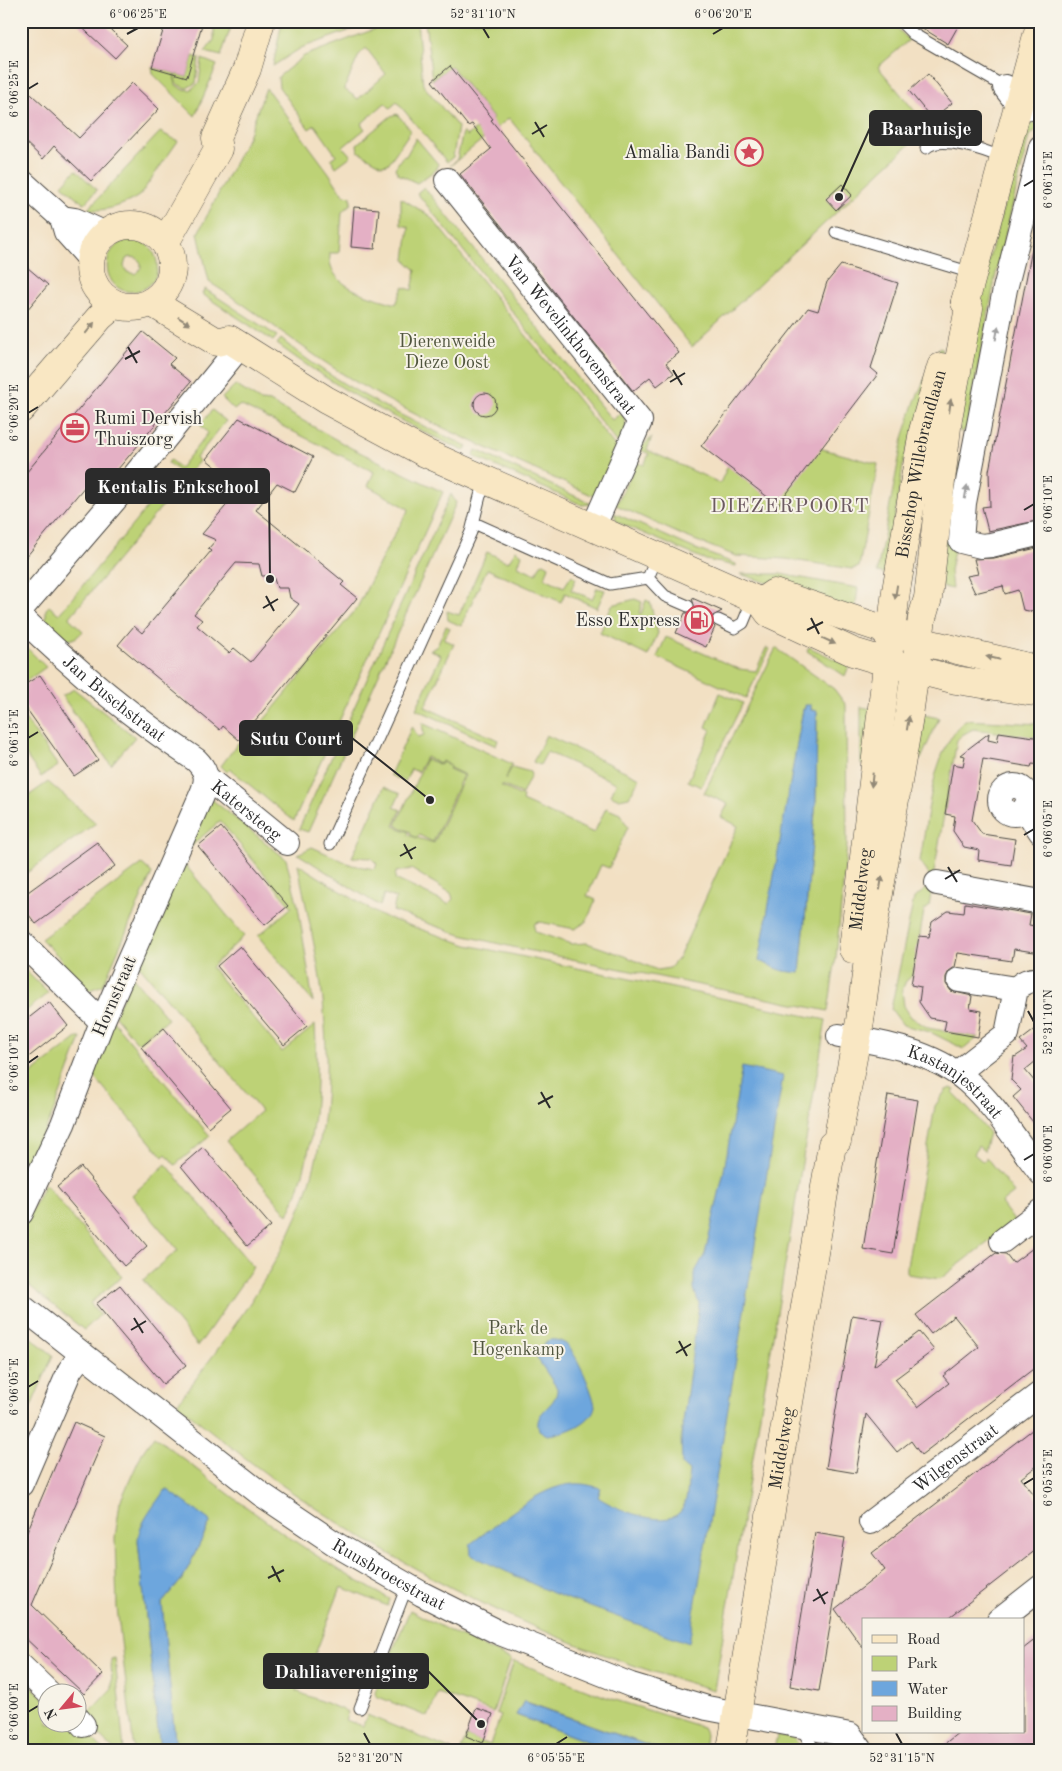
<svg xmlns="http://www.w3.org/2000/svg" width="1062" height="1771" viewBox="0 0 1062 1771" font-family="'Old Standard TT',serif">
<rect width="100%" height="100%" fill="#f7f3e8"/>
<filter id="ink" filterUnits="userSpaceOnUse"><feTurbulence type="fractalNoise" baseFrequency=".02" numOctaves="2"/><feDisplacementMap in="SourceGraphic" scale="10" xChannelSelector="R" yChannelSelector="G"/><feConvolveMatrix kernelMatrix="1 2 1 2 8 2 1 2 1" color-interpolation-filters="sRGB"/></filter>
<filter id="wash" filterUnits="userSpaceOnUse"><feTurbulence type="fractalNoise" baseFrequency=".0096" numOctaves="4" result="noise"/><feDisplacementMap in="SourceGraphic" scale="20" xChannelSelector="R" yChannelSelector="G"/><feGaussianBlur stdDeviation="1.12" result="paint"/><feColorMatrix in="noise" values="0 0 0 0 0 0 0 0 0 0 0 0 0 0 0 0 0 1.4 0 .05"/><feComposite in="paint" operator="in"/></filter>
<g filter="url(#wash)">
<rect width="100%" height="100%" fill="#f2e0c3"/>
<path fill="#bdd276" stroke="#747e50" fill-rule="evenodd" d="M214,21h19l-12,35 -16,-4 9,-12z
M282,21h94l-75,27 -28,18z
M396,21h21l6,64 35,42 -5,30 -6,5 -50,-60 -7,6 -5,-5 -24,21 4,5 -22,18 8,9 -15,11 -5,-8 5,-4 -21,-30 -6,4 -30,-42 -1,-10 26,-21zM366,48l20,26 -28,25 -14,-10 15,-34z
M425,21h465l19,19 -31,27 50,60 -236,220 -183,-229 -59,48 7,-7 6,-27 4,4 9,-7 2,2 15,-13 -42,-52 -19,14z
M193,56l6,2 -3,25 -9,5c-8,-2 -14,-5 -12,-14l12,3z
M202,59l15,6 -22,51 -42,-42 -1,-7 22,6 2,12 6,4 8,1 9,-7z
M266,88l63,85 14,22 8,1v8l-9,8 -3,41h-9c-4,35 41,43 66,51l7,-17 9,3 4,-20 -11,-10 4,-33 -8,-2v-27l29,18 189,235 -21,47c-80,-37 -163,-70 -239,-114 -52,-31 -98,-70 -150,-102l-11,-49 49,-94z
M397,114l13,15v3l-22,32 -6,1 -24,-14 -1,-7 34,-28z
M1027,122l10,2 2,5 -10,7 -33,138 -27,139 7,1 -3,10 -11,8 -3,-1 10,-100z
M160,132l18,9 -38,54c-12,9 -37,18 -52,14z
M416,138l22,26 -1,5 -20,14 -19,-9 -3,-6 7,-11 4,-1z
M76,170l21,20 -13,14 -22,-19z
M424,187l188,233 9,-7c9,11 4,21 0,34l-204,-254z
M128,240c33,-3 41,44 9,51 -32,7 -43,-42 -9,-51zM131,257l6,1 4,5v5l-6,6 -8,-2 -3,-6 2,-7z
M205,289l72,47 -4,5 -71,-47z
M281,339c55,46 121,78 186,107l-3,5c-69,-32 -125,-61 -187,-107z
M939,347l3,1 -3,12 -35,99 -18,115 -9,-2 26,-134 12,-37z
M235,385l26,16 9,1 81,46 92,44 -149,329 -64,-52 -3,3 -6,-6 17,-23 6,1 113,-136 30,-60 22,-39 -41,-23 6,-14 -134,-67 -6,5 -12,-12z
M212,410l14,11 -30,37 3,3 -13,16 -18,-14 2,-3 10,8 28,-35 -8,-8z
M745,428l133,36 -19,103 -7,2 -66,-10 -50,-3 -52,-20 -68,-31 21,-43 7,3 5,-11 -10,-5 13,-12 -5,13 73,33z
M476,450l114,53v1l-8,1 -109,-49z
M963,450l-8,95 -5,26 2,18 -14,-3 5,-46 8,-23z
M161,472l17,15 -109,131 14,13c-8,10 -17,11 -28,5l2,-4 -11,-12v-11l3,-3 10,8 109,-132 -9,-8z
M451,494l5,9 -148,329 -9,-3z
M614,513l79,35 43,16v2l-30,-6 -89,-38z
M516,550l6,4 -4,12 18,8 5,-10 3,-1 5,3 -4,12 19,9 8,-12 4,4 -5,11 21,9 5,-11 8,2 -8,18 -32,-15 -4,9 -74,-33 -26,57 -13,-6 -1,-9 12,4 28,-63 21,10z
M740,574h40l78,14 -3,23z
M635,599l7,3 -3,11 2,1 5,-14 4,2 8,31 -10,23 -48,-23 12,-28z
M446,626l4,2 -6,11 10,5 -29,63 73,33 -2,6 -80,-37 25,-54 -11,-5 6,-3z
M666,637l73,32 17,2 10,-23 4,1 -24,49 -89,-41z
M21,642l25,25 -25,18z
M809,647l40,19 -4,10 -38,-25z
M776,648l58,41 12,16 1,140 -11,112 -8,54 -311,-63 -56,-13 -68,-24 3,-13 -12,-4 -4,12 -82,-52 14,-7 40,18 23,4 2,-5 -6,-6 -19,-1 32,-70 16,7 -6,13 7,3 -7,16 15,6 -1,3 26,8 31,-68 -15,-7 1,-3 -9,-4 -2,3 -14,-7 -8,15 -7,-3 -6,13 -15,-7 22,-49 6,11 6,-2 -2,-12 90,41 -7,16 7,-13 18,5 1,3 -9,19 -20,-9 -1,1 22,11 -1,4 72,32 12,-25 14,6 8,13 -19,41 -8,-3 -14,31 9,4 -10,22 -11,7 -35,-7 -5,1 -1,5 2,4 35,12 16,-1 38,13 32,14 13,-2 9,-11 8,-17 51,-114 -17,-9 7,-13 -24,-11zM811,706v4l6,1 -1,90 -16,172 -40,-12 43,-252zM411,869l40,24 2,6 -5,5 -53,-25 1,-7z
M74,689l61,48 -24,28 -49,-69z
M720,693l23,10 -42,84 -13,-6 23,-51 -5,-3z
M861,707l12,2 -6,57 -6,-1z
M21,713l37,53 -17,11 -20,-29z
M924,715l15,3 -18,41 -4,-1z
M965,720l76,4v14l-68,-9 -11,6 -5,5 -24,138h-2l-11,-17c8,-43 11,-110 45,-141z
M546,735l94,43 -11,19 -10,2 -8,-4 5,-12 -69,-31 -7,13 -7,-3z
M426,759l15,6 1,-3 8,4 -1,3 14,6 -30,67 -14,-7 -2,3 -7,-4 1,-2 -15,-7z
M48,782l48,41 -75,54v-76z
M210,798l76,61 12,47 15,96 -55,-66 34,-29 -72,-86 -33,29z
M182,861l62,75 -33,31 71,85 33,-27c4,64 0,131 -27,190l-62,-74 35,-30 -124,-148z
M142,864l10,9 -49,112 -16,6 -24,-24 -2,-8 -20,-20z
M298,864l81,51 88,30 359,75 -112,670c-143,-39 -281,-103 -404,-186 -47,-30 -90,-66 -133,-100 50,-67 104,-136 131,-216 20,-58 21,-126 15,-187 -5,-46 -17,-91 -25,-137z
M929,887h3l-3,20 -5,4 -11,64 -7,6 -4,9 2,16 7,11 17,11 50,9 -14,12 -34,-17 -27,-7 -12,-16 23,-111z
M21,966l27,27 -27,22z
M131,975l37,44 -30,24 -23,-27z
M112,1020l98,116 -35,29 -9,-11 -3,3 -71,-83z
M77,1038h4l-28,75 -32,69v-100z
M951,1088l4,2 -2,3 21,22 15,18 -5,18 -6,-5 -4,8 8,7 4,-1v-3l28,36 -13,10 14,19 -75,57 -33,-5v-8l28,-160 11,-16z
M166,1164l87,103 -55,79 -55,-66 35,-30 -46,-55z
M45,1184l77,93 -32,26 10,12 -16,15 -63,-51v-47z
M21,1330l32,25 -32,75z
M154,1436c75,59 151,118 236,163l-2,7 -47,-19 -35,91 -5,-2 -2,8 -15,-6 -1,3 14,6 -1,4 52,21 -3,8 18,6 4,-11 85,35h-276l-14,-147 21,-25 27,-55 -72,18 22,209h-26l-17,-142 -2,-70 5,-36 22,-49z
M410,1610l47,25 54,24 -18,53 -55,-19 -10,24 -52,-21 -1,-4z
M115,1658l9,92h-10l-27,-26 -2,-7 27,-29 -1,-29z
M514,1661l92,36 96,30 4,8 -2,15h-43l-137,-49 -8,14 94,35h-149l5,-14 24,9 11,-30 -5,-2z
M21,1676l26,25 1,23c33,0 33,3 56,26h-83z
M777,1735l16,2 10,13 -29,-1z"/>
<path fill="#6da6dd" stroke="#4c6884" d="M805,705h6v5l6,1 -1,90 -16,172 -17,-2 -24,-10 44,-252h2z
M742,1067l41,9 -94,567 -137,-50 -81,-38 -1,-11c27,-19 69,-59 104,-60 9,-1 18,2 27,4l-3,9c15,11 66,33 82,15 9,-10 7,-28 9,-41l-7,-6 -1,-28 18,-133 -5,-15v-15l11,-20 18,-78z
M549,1340c7,-1 13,1 18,5 10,10 26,47 28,61 -3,18 -32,28 -48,29l-8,-5c-7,-19 19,-23 18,-42l-20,-30 2,-9z
M168,1490l41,30 1,3 -27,55 -21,25 14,147h-16l-22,-209c0,-17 17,-36 26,-50z
M524,1701l4,2 133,47h-51l-94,-35z"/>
<g id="blocks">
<path fill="#e4b0c5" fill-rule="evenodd" d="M75,21h26l26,24 -12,13z
M166,21h37l-16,56 -35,-10z
M911,21h50l-13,23z
M450,66l43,53 -2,1 188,233 -13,10 8,10 -17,13 -7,-9 -17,14 -173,-217 31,-25 -19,-25 -4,2 -36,-45z
M928,74l24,29 -20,16 -23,-28z
M132,83l27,26 -68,72 -37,-35 -11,13 -22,-21v-53l58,53z
M842,184l10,11 -16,15 -10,-11z
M354,207l25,2 -4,40 -24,-2z
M1033,244h8v172l-2,10 2,1v93l-53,11 -6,-24 8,-1 -1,-35z
M21,262l27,23 -27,32z
M841,265l57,18 -27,85 7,6 -100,131 -77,-59 107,-138 10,3 9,-29z
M143,332l32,26 -6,6 22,18 -94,112 -11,-9 -65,78v-84z
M474 404a11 11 0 1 1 22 0a11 11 0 1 1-22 0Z
M239,418l74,39 -18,35 -18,-9 -21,27 88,72 -3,3 16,13 -118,142 -16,-14 -3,4 -102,-85 16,-19 8,7 69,-82 -3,-2 8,-9 -14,-6 29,-34 13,-10 -38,-31zM236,563l23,1 3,12h11l4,12h11l2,10 9,6 -48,58 -17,-14 -5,5 -32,-27 5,-6 -8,-6z
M1041,547v66l-18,-3 -5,-20 -13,4 -2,-8 -28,7 -8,-17 11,-2 -4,-15 20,-1z
M692,598l30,13 -11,6 1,7 3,3 -9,20 -30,-14 9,-20h4l6,-4z
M40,675l58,85 -24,16 -53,-75v-14z
M999,732l42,6v27l-9,-1 -1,3 -48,-8 -11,61 10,14 33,5 -4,26 -33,-5 1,-10 -15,-3 -11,-16 2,-15 -10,-2 8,-50 10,2 2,-10 -5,-1 29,-22 -1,7 9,2z
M221,827l67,79 -23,19 -67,-79z
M97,842l18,24 -79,58 -15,-19v-8z
M965,903l66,11 -2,11 12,2v26l-27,-4 -2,12 -54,-8 -3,14 -6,4 -3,6v7l5,7 21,5 -2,13 12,2 -4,26 -34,-6 2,-10 -16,-3 -11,-16 2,-15 -10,-2 8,-49 10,1 3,-15 16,-11 16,2z
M240,946l67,80 -23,19 -67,-79z
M49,1002l19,24 -47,37v-39z
M1041,1025v42l-5,-6 -11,9 16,19v43l-28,-35 8,-7 -10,-10 3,-24 1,1 12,-8 -7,-8z
M164,1028l67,80 -23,19 -67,-80z
M888,1095l30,5 -25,154 -30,-5z
M203,1147l68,79 -24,20 -66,-80z
M81,1167l66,79 -23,20 -67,-79z
M1041,1242v121l-120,92 -10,-14 -14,11 -31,-38 -10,59 -30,-5 26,-153 31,5 -9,46 45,-34 15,18 -39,29 23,28 31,-24 -6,-7 36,-29 -25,-31 -23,18 -15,-19 80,-62 10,1 7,9z
M120,1285l66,80 -23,19 -67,-80z
M74,1422l31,14 -73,169 71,69 -19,20 -63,-60v-88z
M1041,1423v40l-20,15 20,25v43l-95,74h-83v28l-28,-39 50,-39 -13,-17z
M815,1533l30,5 -26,153 -29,-5z
M1041,1635v45l-4,4 4,5v61h-104l22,-18h64v-83z
M476,1708l17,6 -10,29 -17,-7z"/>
</g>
</g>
<g filter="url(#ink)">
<use href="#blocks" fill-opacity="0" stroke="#494642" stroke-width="1"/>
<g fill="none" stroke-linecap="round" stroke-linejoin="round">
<defs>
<path id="lane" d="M900,21l13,13 92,53
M926,148c14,-14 61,3 77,10
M836,232l136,41
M474,523l136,61 38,-6 9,-21
M648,578l17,18 23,10
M718,620l17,8 8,-5 10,-24
M330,844l141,-312 9,-36 8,-15
M360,1708l47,-122
M801,1727l13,23"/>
<g id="street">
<path d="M1005,87l13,17 23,6"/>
<path d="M1041,147l-36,142 -41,214 -3,38 20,5 10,-1 50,-12"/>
<path id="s1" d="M447,180l193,241 -47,107"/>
<path d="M21,181l41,37 4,14 25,28"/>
<path d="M62,218l13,2 31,14"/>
<path d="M21,609l97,-113 122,-150"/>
<path id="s2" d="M21,617c54,53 112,101 175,143 12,12 12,20 5,36l-99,226 -39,102 -42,89"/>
<path id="s3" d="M207,778l80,65"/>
<circle cx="1014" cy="800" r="14"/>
<path d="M1025,808l16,24"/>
<path d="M937,883l104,19"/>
<path d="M21,942l81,80"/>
<path d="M959,980l57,9"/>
<path id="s4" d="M839,1036c45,7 92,15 128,45 29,25 50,62 74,92"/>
<path d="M957,1073l50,-39 9,-45c7,-8 15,-10 25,-9"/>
<path d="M1002,1241l39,-30"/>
<path id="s5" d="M21,1306l240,188 76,51 85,49 78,39 131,52 76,23 143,27 11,15"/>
<path d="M21,1484l49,-114 12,-16"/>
<path id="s6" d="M871,1522l170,-129"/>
<path d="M999,1620l42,-33"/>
<path d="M21,1666l29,28"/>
<path d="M78,1719l5,6"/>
</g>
<g id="secondary">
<circle cx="131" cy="266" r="41"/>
<path d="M165,243l53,-94 -2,-11 31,-69 14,-48"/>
<path d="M151,302l66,40 12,-3 97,61 97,52 338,150 8,11 84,39 33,10 70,18 85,13"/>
<path d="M965,302l76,-281"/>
<path d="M21,409l79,-92 15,-13"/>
<path d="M761,602l13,-9 145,48 122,29"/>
<path id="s7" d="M853,949l43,-358 27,-160 18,-64"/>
<path id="s8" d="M731,1750l101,-605 5,-4 23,-120 9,-69 39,-229 14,-105 6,-20 20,-180 21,-110 -4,-6"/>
</g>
</defs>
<use href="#lane" stroke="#494642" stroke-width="13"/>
<use href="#street" stroke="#494642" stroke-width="26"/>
<use href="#secondary" stroke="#494642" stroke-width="29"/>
<use href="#lane" stroke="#fff" stroke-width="11"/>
<use href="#street" stroke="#fff" stroke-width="24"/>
<use href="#secondary" stroke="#f9e7c3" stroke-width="28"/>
</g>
<defs><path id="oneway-solid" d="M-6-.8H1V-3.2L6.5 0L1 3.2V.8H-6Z" transform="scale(1.25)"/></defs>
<g fill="#928977">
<use href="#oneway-solid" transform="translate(184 321) rotate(34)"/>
<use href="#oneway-solid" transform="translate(90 328) rotate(-51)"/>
<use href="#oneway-solid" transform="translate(950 406) rotate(-82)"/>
<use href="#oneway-solid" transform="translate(896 592) rotate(99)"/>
<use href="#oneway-solid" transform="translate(829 641) rotate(25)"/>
<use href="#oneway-solid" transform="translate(993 658) rotate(-167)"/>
<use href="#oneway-solid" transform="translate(908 723) rotate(-81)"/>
<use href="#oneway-solid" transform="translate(872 780) rotate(96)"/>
<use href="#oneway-solid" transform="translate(881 883) rotate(-81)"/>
</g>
<g fill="#a0a0a0">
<use href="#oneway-solid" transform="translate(997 333) rotate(-79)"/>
<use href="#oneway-solid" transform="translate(966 492) rotate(-80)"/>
</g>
</g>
<path fill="none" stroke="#2b2b2b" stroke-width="2" d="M483,28l6,10M127,34l11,-6M713,34l10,-6M28,89l10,-6M535,122l9,15M532,134l15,-9M1024,186l10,-6M128,347l9,16M125,359l15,-8M673,370l9,15M670,382l15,-9M28,413l10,-6M1024,510l10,-6M266,596l8,15M263,608l15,-9M811,618l8,16M807,630l16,-8M28,738l10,-6M1024,835l10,-6M404,844l8,15M400,856l16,-9M948,867l9,15M945,879l15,-9M1028,1011l6,11M28,1063l10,-7M541,1092l9,16M538,1104l15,-8M1024,1160l10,-6M134,1318l9,15M131,1330l15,-9M679,1341l8,15M676,1353l15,-9M28,1387l10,-6M1024,1484l10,-6M272,1566l8,16M268,1578l16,-8M817,1589l8,15M813,1601l15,-9M28,1712l10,-6M364,1733l6,11M896,1733l6,11M556,1744l11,-7"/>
<defs>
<symbol id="sight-ring" viewBox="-11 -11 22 22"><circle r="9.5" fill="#f7f3e8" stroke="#d1495b" stroke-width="1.5"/><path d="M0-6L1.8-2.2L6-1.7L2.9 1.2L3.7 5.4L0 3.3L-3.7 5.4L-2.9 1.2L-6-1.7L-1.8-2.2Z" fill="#d1495b"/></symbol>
<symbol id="office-ring" viewBox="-11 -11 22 22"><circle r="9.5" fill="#f7f3e8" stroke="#d1495b" stroke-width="1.5"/><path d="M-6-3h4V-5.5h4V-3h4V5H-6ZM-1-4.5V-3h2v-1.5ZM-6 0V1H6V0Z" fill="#d1495b"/></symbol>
<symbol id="fuel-ring" viewBox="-11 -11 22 22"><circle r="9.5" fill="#f7f3e8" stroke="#d1495b" stroke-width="1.5"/><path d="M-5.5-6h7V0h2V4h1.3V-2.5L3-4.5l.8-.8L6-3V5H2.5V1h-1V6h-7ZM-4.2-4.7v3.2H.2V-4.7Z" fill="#d1495b"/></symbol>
</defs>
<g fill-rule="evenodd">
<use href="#sight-ring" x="733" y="136" width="32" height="32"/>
<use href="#office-ring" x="59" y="412" width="32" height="32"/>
<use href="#fuel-ring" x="683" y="604" width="32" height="32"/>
</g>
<g text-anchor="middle" stroke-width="4" stroke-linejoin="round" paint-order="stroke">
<g font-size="18" fill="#2b2b2b" stroke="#f7f3e8" text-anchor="end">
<text x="730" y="158">Amalia Bandi</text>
<text x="94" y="424" text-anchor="start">Rumi Dervish<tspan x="94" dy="21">Thuiszorg</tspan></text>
<text x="680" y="626">Esso Express</text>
</g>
<g font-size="18" fill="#2b2b2b" stroke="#f7f3e8">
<text dy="6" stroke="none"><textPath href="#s1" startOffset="198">Van Wevelinkhovenstraat</textPath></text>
<text dy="6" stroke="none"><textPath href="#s7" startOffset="490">Bisschop Willebrandlaan</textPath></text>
<text dy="6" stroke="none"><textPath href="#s2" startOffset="124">Jan Buschstraat</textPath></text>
<text dy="6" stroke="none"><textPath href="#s3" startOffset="51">Katersteeg</textPath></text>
<text dy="6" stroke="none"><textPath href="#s7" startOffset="60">Middelweg</textPath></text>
<text transform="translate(114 996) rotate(-67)" y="6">Hornstraat</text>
<text dy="6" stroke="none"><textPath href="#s4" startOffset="128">Kastanjestraat</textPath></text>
<text dy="6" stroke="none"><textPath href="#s8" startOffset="306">Middelweg</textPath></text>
<text dy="6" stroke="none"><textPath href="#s6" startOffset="106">Wilgenstraat</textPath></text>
<text dy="6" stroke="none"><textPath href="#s5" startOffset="456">Ruusbroecstraat</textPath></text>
</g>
<g font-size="18" fill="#50553e" stroke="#f7f3e8">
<text x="447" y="347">Dierenweide<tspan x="447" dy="21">Dieze Oost</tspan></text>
<text x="518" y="1334">Park de<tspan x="518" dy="21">Hogenkamp</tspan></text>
</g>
<g font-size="20" letter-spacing="1" fill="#6c5a61" stroke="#f7f3e8">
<text x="790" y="512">DIEZERPOORT</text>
</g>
</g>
<path fill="none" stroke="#2b2b2b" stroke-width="2" d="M839 197L870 128M270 579L269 486M430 800L352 738M481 1724L428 1671"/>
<g fill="#2b2b2b" stroke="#f7f3e8" stroke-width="2">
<circle cx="839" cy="197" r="5"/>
<circle cx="270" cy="579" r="5"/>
<circle cx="430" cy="800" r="5"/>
<circle cx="481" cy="1724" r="5"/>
</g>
<g fill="#2b2b2b" stroke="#2b2b2b" stroke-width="2">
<rect x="870" y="111" width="111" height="34" rx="5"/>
<rect x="86" y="469" width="183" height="34" rx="5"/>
<rect x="240" y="721" width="112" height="34" rx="5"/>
<rect x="264" y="1654" width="164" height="34" rx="5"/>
</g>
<g font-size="19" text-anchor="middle" font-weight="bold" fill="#fff">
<text x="926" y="135">Baarhuisje</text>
<text x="178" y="493">Kentalis Enkschool</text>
<text x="296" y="745">Sutu Court</text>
<text x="346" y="1678">Dahliavereniging</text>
</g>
<rect width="1062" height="1771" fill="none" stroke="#f7f3e8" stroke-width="55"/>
<rect x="862" y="1618" width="162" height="115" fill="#f7f3e8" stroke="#a5a39c"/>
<rect x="872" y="1635" width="25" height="8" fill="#f9e7c3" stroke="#a5a39c"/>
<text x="907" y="1644" font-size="15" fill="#2b2b2b">Road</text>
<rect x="872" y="1656" width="25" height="15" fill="#bdd276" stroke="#a5a39c"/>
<text x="907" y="1668" font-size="15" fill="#2b2b2b">Park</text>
<rect x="872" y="1681" width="25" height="15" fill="#6da6dd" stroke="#a5a39c"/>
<text x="907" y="1694" font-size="15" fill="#2b2b2b">Water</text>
<rect x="872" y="1706" width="25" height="15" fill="#e4b0c5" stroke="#a5a39c"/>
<text x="907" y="1718" font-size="15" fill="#2b2b2b">Building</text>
<g transform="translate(62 1708) rotate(241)"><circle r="24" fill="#f7f3e8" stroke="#a5a39c"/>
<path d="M0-4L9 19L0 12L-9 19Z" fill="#d1495b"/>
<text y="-8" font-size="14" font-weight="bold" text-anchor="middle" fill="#2b2b2b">N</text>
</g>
<rect x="28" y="28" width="1006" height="1716" fill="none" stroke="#2b2b2b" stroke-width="2"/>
<g font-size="12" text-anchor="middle" fill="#2b2b2b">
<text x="138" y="18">6°06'25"E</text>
<text x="483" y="18">52°31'10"N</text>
<text x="723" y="18">6°06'20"E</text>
<text transform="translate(14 89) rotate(-90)" y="4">6°06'25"E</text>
<text transform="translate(1048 180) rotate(-90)" y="4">6°06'15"E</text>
<text transform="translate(14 413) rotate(-90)" y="4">6°06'20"E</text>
<text transform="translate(1048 504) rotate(-90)" y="4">6°06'10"E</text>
<text transform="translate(14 738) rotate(-90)" y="4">6°06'15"E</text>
<text transform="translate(1048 829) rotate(-90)" y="4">6°06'05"E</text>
<text transform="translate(1048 1022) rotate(-90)" y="4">52°31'10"N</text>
<text transform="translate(14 1063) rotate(-90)" y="4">6°06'10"E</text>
<text transform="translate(1048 1154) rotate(-90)" y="4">6°06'00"E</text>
<text transform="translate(14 1387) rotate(-90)" y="4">6°06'05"E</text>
<text transform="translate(1048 1478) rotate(-90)" y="4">6°05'55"E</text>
<text transform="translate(14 1712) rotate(-90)" y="4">6°06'00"E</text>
<text x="370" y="1762">52°31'20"N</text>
<text x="556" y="1762">6°05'55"E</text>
<text x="902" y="1762">52°31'15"N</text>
</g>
</svg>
